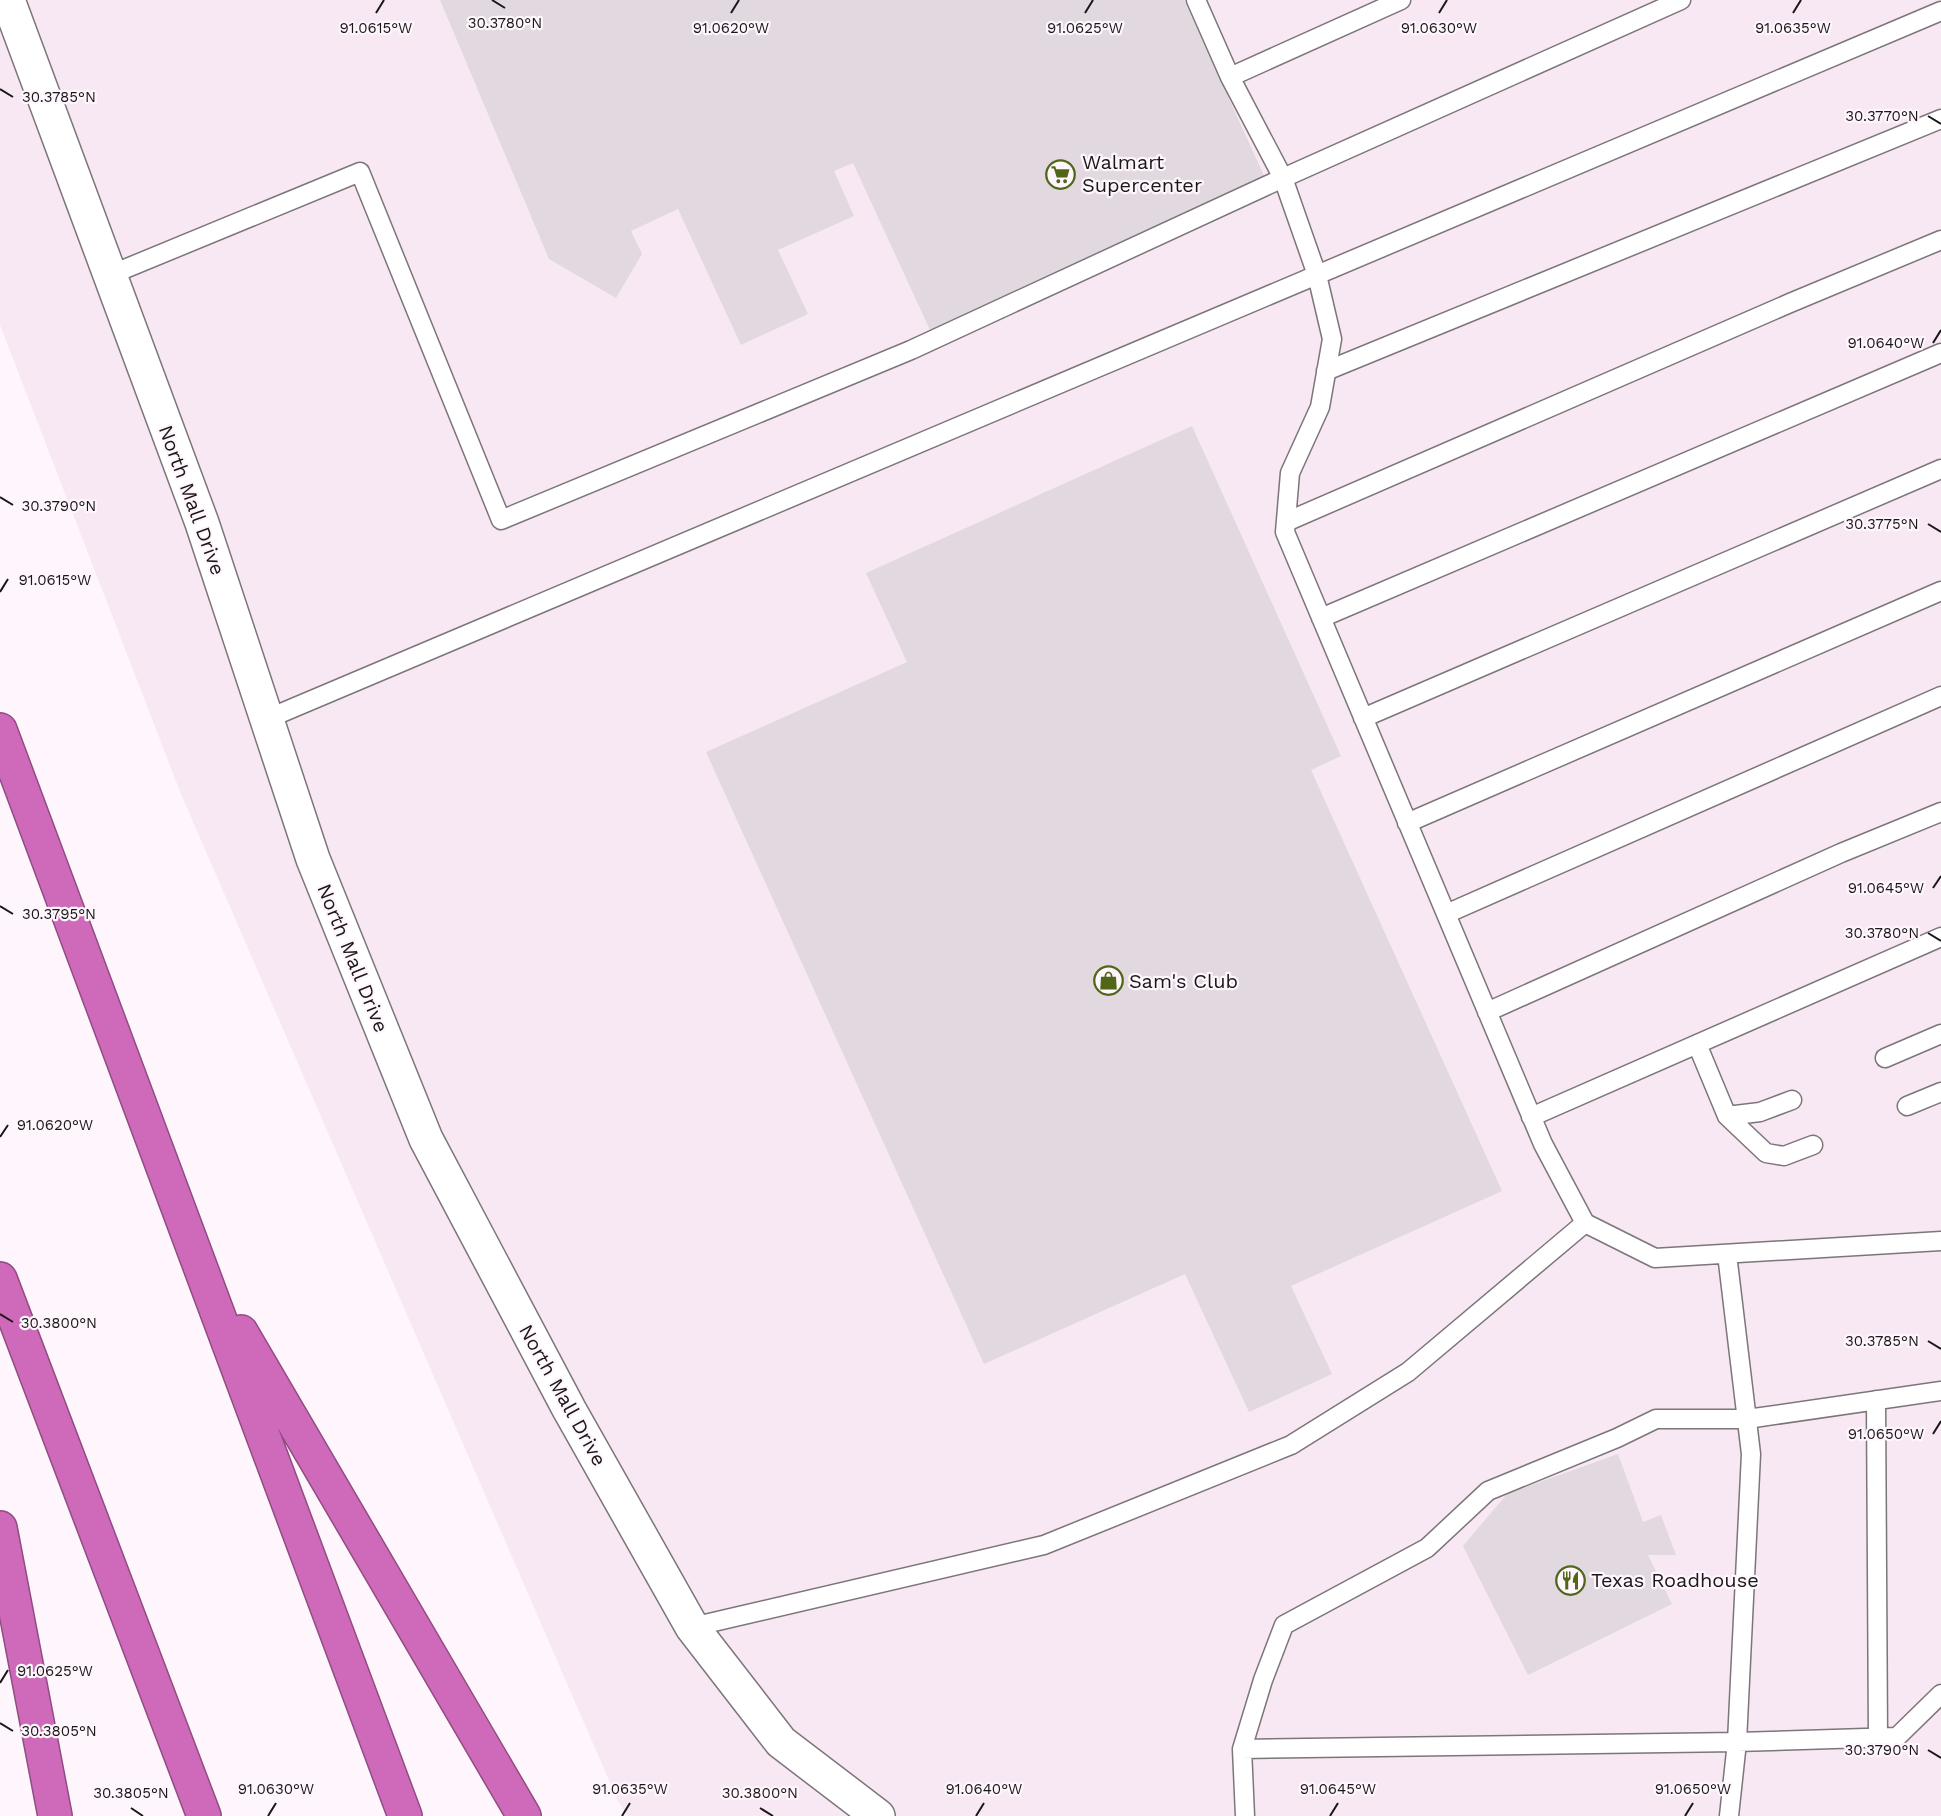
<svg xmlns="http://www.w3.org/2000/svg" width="1941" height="1816" viewBox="0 0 1941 1816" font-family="'Work Sans',sans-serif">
<rect width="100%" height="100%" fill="#fef6fc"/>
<path fill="#f7e8f3" d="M0,0h1941v1816h-1313l-10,-15 -437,-1007 -181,-469z"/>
<path fill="#e1d9df" d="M440,0h744l81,178 -335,152 -77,-167 -19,8 20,45 -76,34 30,64 -67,31 -63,-136 -47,22 11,23 -26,44 -67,-39z
M1192,426l149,330 -30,14 191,421 -211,95 41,88 -83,38 -64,-138 -201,90 -278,-612 201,-90 -41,-89z
M1618,1454l25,68 18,-7 15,40h-28l24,49 -144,71 -65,-129 44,-52z"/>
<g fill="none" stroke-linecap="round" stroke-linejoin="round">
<defs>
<path id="service" d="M1196,0l34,77 53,101 34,97 15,64 -12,68 -30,66 -5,59 258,612 42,79 70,35 286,-17
M1230,77l171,-77
M110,275l250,-103 141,348 410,-170 372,-172 398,-178
M1326,371l615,-252
M1286,522l504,-219 151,-63
M1321,618l620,-265
M1363,718l578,-249
M267,719l1674,-708
M1407,823l534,-232
M1446,914l495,-218
M1487,1012l354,-159 100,-41
M1697,1044l30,72 39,37 18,3 29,-11
M1885,1058l56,-24
M1907,1106l34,-14
M1727,1116l33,-4 32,-12
M1531,1117l410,-180
M1876,1400l2,338
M692,1627l352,-82 247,-100 117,-73 177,-149
M1242,1749l21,-69 21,-55 143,-77 61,-57 129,-53 39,-19h91l194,-28
M1245,1816l-3,-67 495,-7 14,-288 -24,-200
M1729,1816l8,-74 160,-5 44,-43"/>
<path id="tertiary" d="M8,0l194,523 111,336 113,280 143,270 123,218 89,115 97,74"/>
<path id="motorway" d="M0,730l405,1086
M0,1279l204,537
M241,1332l283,484
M0,1528l55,288"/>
</defs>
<use href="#service" stroke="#7c757a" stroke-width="21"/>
<use href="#tertiary" stroke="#7c757a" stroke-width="36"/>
<use href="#motorway" stroke="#904d82" stroke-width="36"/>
<use href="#service" stroke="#fff" stroke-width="18"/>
<use href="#tertiary" stroke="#fff" stroke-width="33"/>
<use href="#motorway" stroke="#cf6abb" stroke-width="33"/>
</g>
<path fill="none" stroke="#1a1719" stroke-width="2" d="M492,0l13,8M376,13l8,-13M731,13l8,-13M1085,13l8,-13M1439,13l8,-13M1793,13l8,-13M0,89l13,8M1928,116l13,8M1933,343l8,-13M0,497l13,8M1928,524l13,8M0,592l8,-13M1933,888l8,-12M0,906l13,8M1928,933l13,8M0,1137l8,-12M0,1314l13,8M1928,1341l13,8M1933,1434l8,-13M0,1683l8,-13M0,1723l13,8M1928,1750l13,8M131,1808l12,8M760,1808l13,8M268,1816l8,-13M622,1816l8,-13M976,1816l8,-13M1330,1816l8,-13M1685,1816l8,-13"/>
<defs>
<symbol id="supermarket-ring" viewBox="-11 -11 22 22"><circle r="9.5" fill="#fef6fc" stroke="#4f6717" stroke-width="1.5"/><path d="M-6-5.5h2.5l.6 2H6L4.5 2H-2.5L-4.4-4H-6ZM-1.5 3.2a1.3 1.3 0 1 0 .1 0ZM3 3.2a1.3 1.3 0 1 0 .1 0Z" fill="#4f6717"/></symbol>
<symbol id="shop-ring" viewBox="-11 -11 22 22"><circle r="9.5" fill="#fef6fc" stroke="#4f6717" stroke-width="1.5"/><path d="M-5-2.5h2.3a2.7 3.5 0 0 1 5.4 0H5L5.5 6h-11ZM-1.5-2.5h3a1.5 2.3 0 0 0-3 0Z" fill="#4f6717"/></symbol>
<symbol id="restaurant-ring" viewBox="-11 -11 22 22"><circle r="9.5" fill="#fef6fc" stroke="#4f6717" stroke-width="1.5"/><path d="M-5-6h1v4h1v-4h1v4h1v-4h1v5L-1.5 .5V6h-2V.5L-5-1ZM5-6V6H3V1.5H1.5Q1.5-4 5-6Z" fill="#4f6717"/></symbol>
</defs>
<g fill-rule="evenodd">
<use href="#supermarket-ring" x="1044" y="158" width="33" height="33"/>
<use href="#shop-ring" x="1092" y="964" width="33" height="33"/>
<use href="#restaurant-ring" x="1554" y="1564" width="33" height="33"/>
</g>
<g text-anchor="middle" stroke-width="4.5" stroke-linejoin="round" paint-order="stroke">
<g font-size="20" fill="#1a1719" stroke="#fef6fc" text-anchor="start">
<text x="1082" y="169">Walmart<tspan x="1082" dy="23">Supercenter</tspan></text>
<text x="1129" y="988">Sam's Club</text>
<text x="1591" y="1587">Texas Roadhouse</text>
</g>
<g font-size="20" fill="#1a1719" stroke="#fef6fc">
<text transform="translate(192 500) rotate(70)" y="7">North Mall Drive</text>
<text transform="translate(353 958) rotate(68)" y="7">North Mall Drive</text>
<text transform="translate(563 1395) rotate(61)" y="7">North Mall Drive</text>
</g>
</g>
<g font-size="15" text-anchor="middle" fill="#1a1719" stroke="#fef6fc" stroke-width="4.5" stroke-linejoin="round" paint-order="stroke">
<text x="505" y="28">30.3780°N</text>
<text x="376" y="33">91.0615°W</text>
<text x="731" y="33">91.0620°W</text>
<text x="1085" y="33">91.0625°W</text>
<text x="1439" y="33">91.0630°W</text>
<text x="1793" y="33">91.0635°W</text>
<text x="59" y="102">30.3785°N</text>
<text x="1882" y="121">30.3770°N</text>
<text x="1886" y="348">91.0640°W</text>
<text x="59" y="511">30.3790°N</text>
<text x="1882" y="529">30.3775°N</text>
<text x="55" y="585">91.0615°W</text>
<text x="1886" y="893">91.0645°W</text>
<text x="59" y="919">30.3795°N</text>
<text x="1882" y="938">30.3780°N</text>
<text x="55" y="1130">91.0620°W</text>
<text x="59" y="1328">30.3800°N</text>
<text x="1882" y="1346">30.3785°N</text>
<text x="1886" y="1439">91.0650°W</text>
<text x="55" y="1676">91.0625°W</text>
<text x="59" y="1736">30.3805°N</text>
<text x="1882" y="1755">30.3790°N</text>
<text x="276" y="1794">91.0630°W</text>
<text x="630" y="1794">91.0635°W</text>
<text x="984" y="1794">91.0640°W</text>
<text x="1338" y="1794">91.0645°W</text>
<text x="1693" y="1794">91.0650°W</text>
<text x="131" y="1798">30.3805°N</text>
<text x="760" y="1798">30.3800°N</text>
</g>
</svg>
